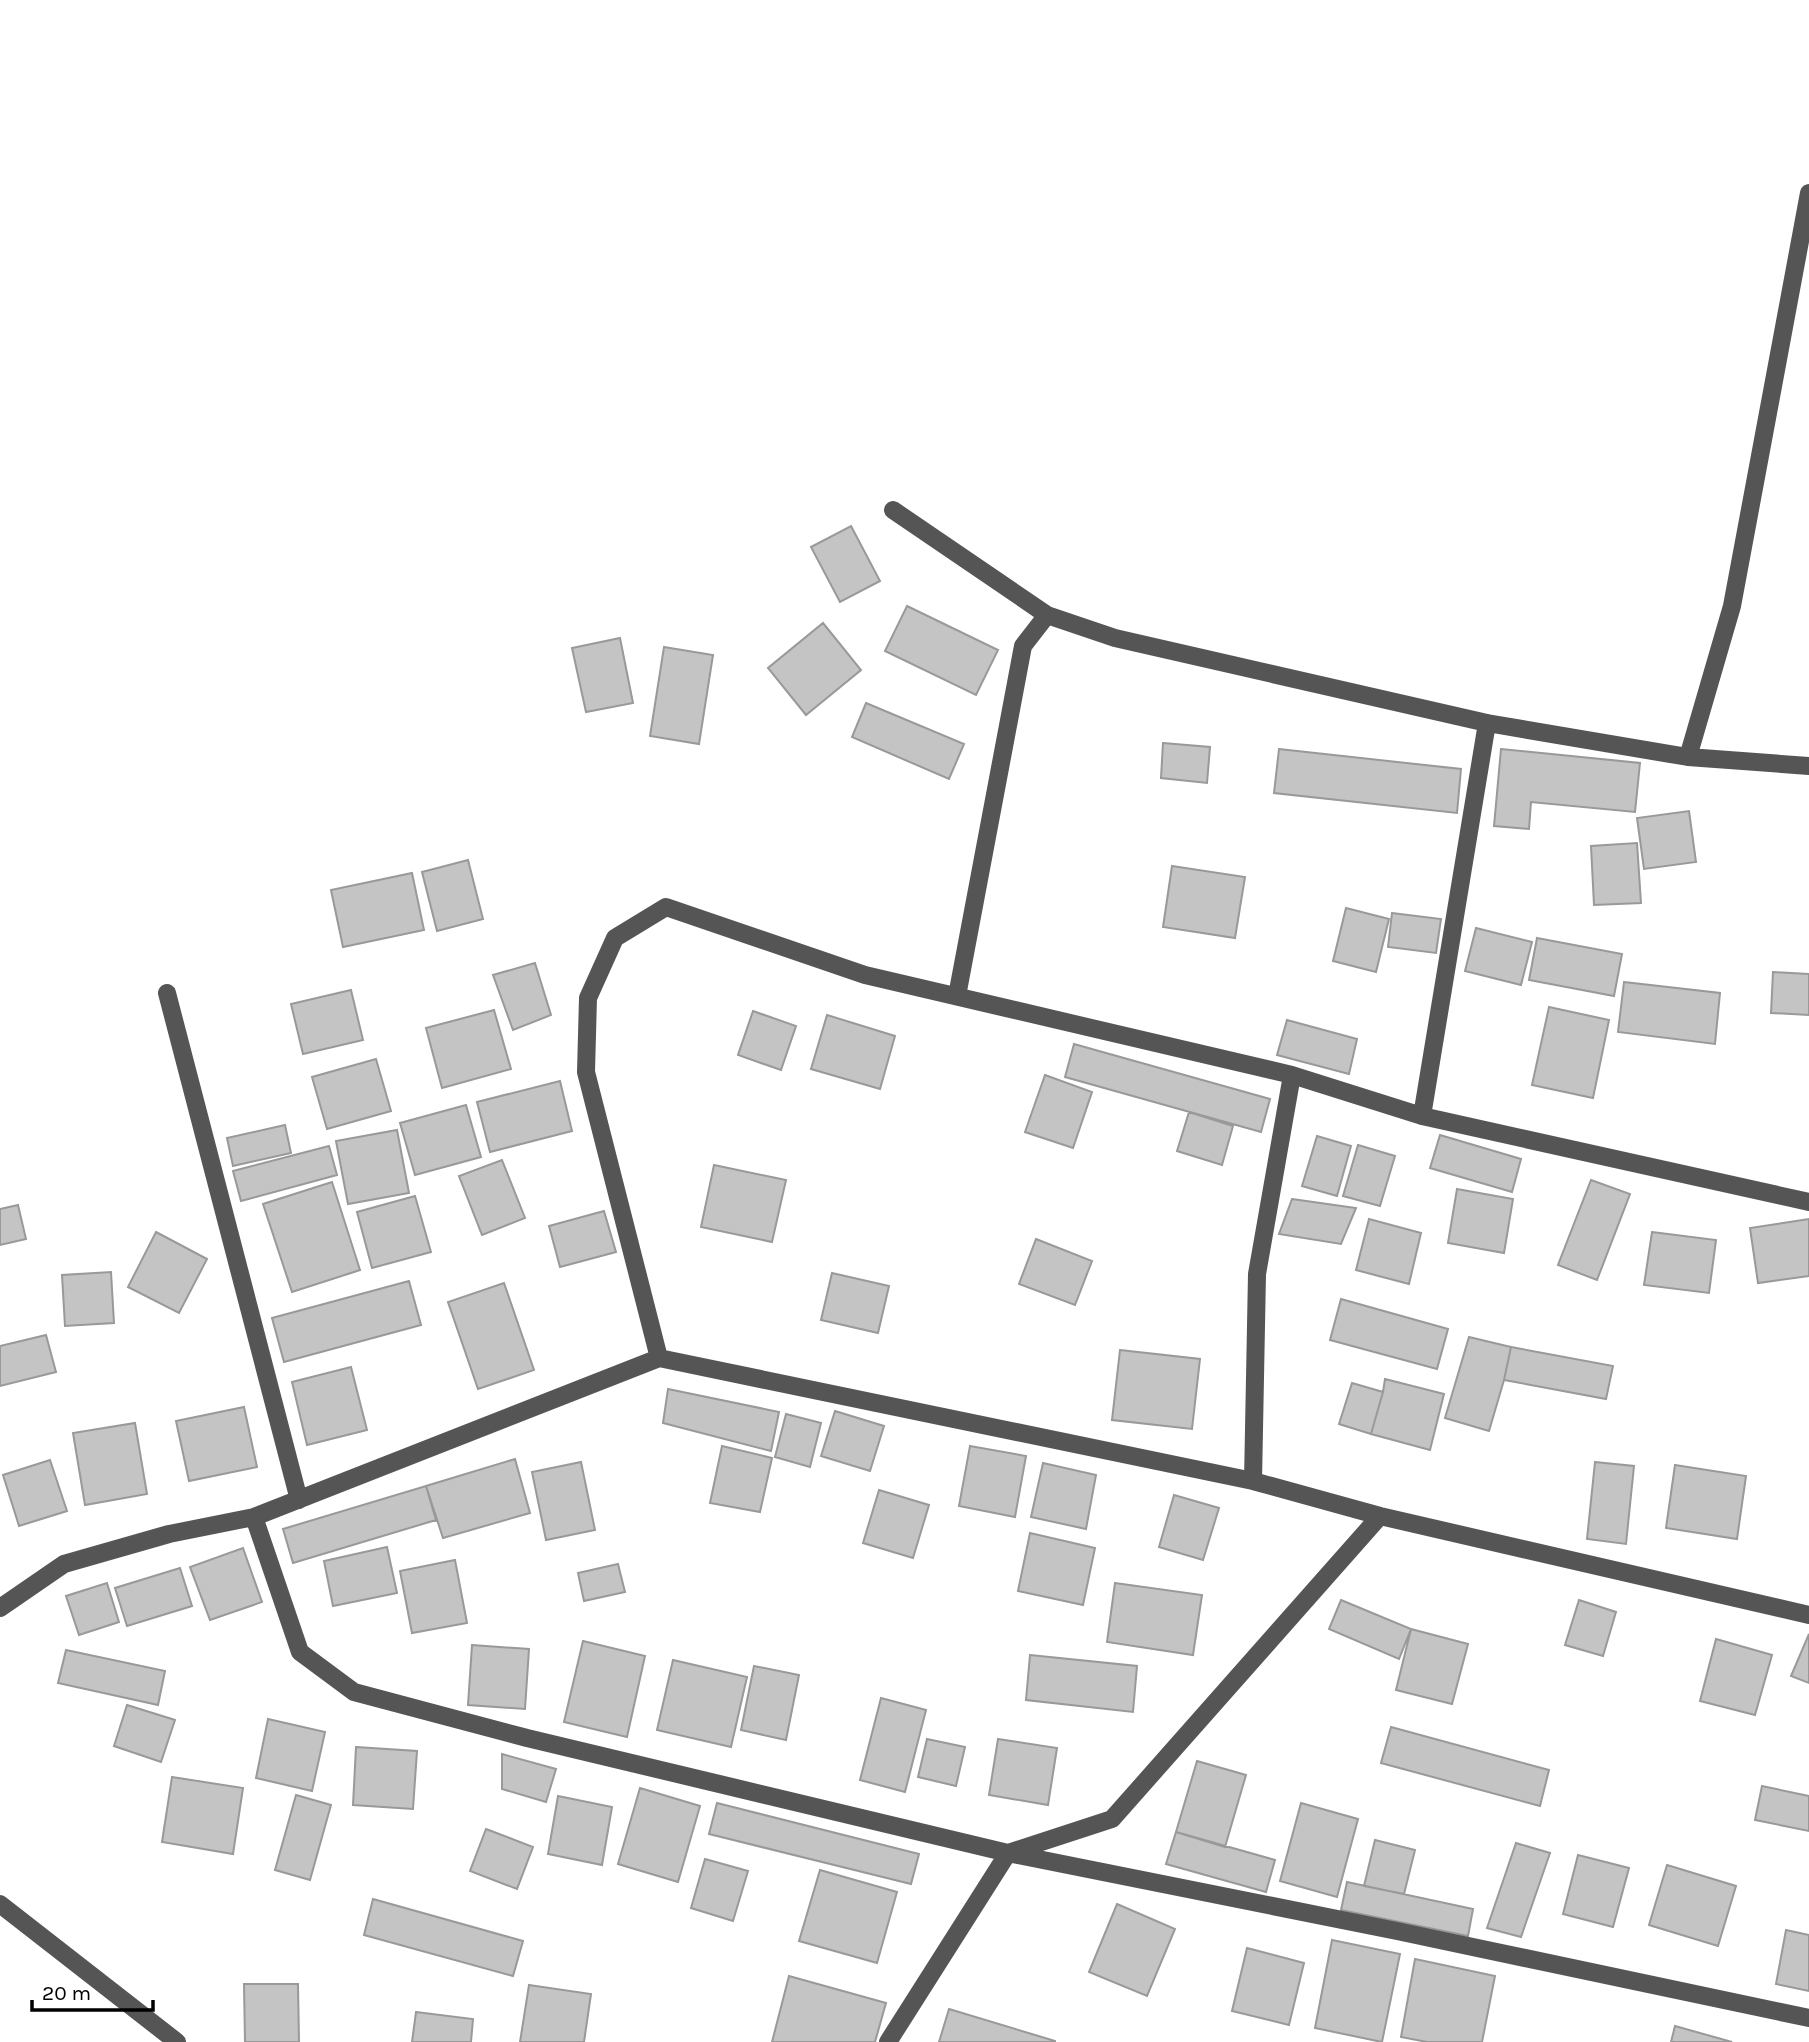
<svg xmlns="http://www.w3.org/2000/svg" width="1809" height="2042" viewBox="0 0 1809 2042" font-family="Karla,sans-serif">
<rect width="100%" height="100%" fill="#fff"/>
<path fill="#c4c4c4" stroke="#999" stroke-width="2" d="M851,526l29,55 -40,21 -29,-55z
M907,606l91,44 -22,45 -91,-44z
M823,623l38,47 -55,45 -38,-47z
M620,638l13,65 -47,9 -14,-64z
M664,647l49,8 -14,89 -49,-8z
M866,703l98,41 -15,35 -97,-42z
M1163,743l47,4 -3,36 -46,-5z
M1279,749l182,20 -4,44 -183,-20z
M1501,749l139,14 -5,49 -104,-10 -2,27 -35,-3z
M1689,811l7,51 -52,7 -7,-51z
M1637,843l4,60 -47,2 -3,-59z
M468,860l15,59 -46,12 -15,-59z
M1172,866l73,11 -10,61 -72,-11z
M412,873l12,57 -81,17 -12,-57z
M1346,908l43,11 -13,53 -43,-11z
M1392,913l49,6 -5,34 -48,-6z
M1476,928l56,14 -11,43 -56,-14z
M1537,938l85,16 -8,42 -85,-16z
M535,963l16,52 -38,15 -20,-55z
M1773,972l36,2v41l-38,-2z
M1624,982l96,11 -5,51 -97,-12z
M351,990l12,50 -60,14 -12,-50z
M1549,1007l60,13 -16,78 -61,-13z
M494,1010l17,59 -69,19 -16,-60z
M753,1011l43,15 -15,44 -43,-15z
M827,1015l68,21 -15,53 -69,-20z
M1287,1020l70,19 -8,35 -72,-19z
M1074,1044l196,55 -9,33 -196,-55z
M376,1059l15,52 -64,18 -15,-52z
M1045,1075l47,17 -19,56 -48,-16z
M560,1081l12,50 -82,21 -13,-50z
M466,1105l15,52 -66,18 -15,-52z
M1189,1112l44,14 -11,39 -45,-14z
M285,1125l6,28 -58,13 -6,-28z
M397,1130l12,63 -61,11 -12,-63z
M1440,1135l81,24 -9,33 -82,-24z
M1317,1136l34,10 -14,50 -35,-10z
M1358,1145l37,11 -15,50 -37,-10z
M329,1146l8,29 -96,26 -8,-30z
M502,1160l23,58 -43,17 -23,-59z
M714,1165l72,15 -14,62 -71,-15z
M1591,1180l39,14 -33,86 -39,-15z
M332,1182l28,88 -68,22 -29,-88z
M1457,1189l56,10 -9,54 -56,-10z
M415,1196l16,56 -59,16 -15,-56z
M1292,1199l64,9 -15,36 -62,-10z
M18,1205l8,34 -26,6v-36z
M604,1211l12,41 -56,15 -11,-41z
M1369,1219l52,14 -12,51 -53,-14z
M1809,1219v57l-51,7 -8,-55z
M156,1232l51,27 -28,54 -51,-26z
M1652,1232l64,8 -7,53 -65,-8z
M1036,1239l56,22 -17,44 -56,-21z
M111,1272l3,51 -49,3 -3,-51z
M832,1273l57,13 -11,47 -57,-13z
M409,1281l12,44 -137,37 -12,-44z
M504,1283l30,87 -56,19 -30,-87z
M1341,1299l107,30 -11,40 -107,-29z
M46,1335l10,37 -56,14v-40z
M1469,1337l42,10 -7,33 -15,51 -44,-13z
M1511,1347l102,19 -7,33 -102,-19z
M1120,1350l80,9 -8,70 -80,-9z
M351,1367l16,63 -60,15 -15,-63z
M1385,1379l59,15 -14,56 -59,-16 12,-42z
M1352,1383l31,9 -12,42 -32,-10z
M668,1389l111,23 -8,39 -108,-28z
M244,1407l13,60 -68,14 -13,-60z
M835,1411l49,15 -14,45 -49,-15z
M786,1414l35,9 -11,44 -35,-10z
M135,1423l12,71 -62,11 -12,-72z
M722,1446l50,12 -12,54 -50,-9z
M970,1446l56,10 -11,61 -56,-11z
M515,1459l15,54 -87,25 -17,-52z
M50,1460l17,51 -48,15 -16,-51z
M581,1462l14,68 -49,10 -14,-68z
M1595,1462l39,4 -8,78 -39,-5z
M1043,1463l53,12 -10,54 -55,-12z
M1675,1465l71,11 -9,63 -71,-11z
M426,1486l10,34 -143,43 -10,-34z
M879,1490l50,15 -16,53 -50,-15z
M1174,1495l45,13 -16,52 -44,-13z
M1030,1533l65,15 -12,57 -65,-14z
M387,1547l10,46 -64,13 -9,-45z
M243,1548l19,54 -52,18 -20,-53z
M455,1560l12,63 -55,10 -12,-62z
M618,1564l7,28 -41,9 -6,-28z
M180,1568l12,38 -65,20 -12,-38z
M107,1583l12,39 -40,13 -13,-39z
M1115,1583l87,12 -9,60 -86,-13z
M1341,1600l70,29 -12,30 -70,-30z
M1579,1600l37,12 -13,44 -38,-11z
M1411,1629l57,15 -16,60 -56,-14z
M1809,1634v49l-18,-7z
M1716,1639l56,16 -17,60 -55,-14z
M583,1641l62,15 -18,81 -63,-15z
M472,1645l57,4 -4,60 -57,-4z
M66,1650l99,21 -7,34 -100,-22z
M1030,1655l107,11 -4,46 -107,-12z
M673,1660l74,17 -16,70 -74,-17z
M754,1666l45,9 -13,65 -45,-10z
M881,1698l45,12 -21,82 -45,-12z
M127,1705l48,15 -14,42 -47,-16z
M268,1719l57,13 -13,59 -56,-13z
M1391,1727l158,43 -9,36 -159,-43z
M927,1739l38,8 -9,39 -38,-9z
M998,1739l59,9 -9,57 -59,-10z
M356,1747l61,4 -4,58 -60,-4z
M502,1754l54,15 -10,33 -44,-13z
M1197,1761l49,14 -21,72 -49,-15z
M172,1777l71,11 -10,66 -71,-12z
M1762,1786l47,10v35l-54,-11z
M640,1788l60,18 -22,76 -60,-18z
M296,1795l35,10 -21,75 -35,-10z
M558,1796l54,11 -10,58 -54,-11z
M717,1803l202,51 -8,30 -202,-50z
M1301,1803l57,16 -21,78 -57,-16z
M486,1829l47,18 -16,42 -47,-18z
M1176,1832l99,28 -9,32 -100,-28z
M1375,1840l40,10 -11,44 -40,-8z
M1516,1843l34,10 -29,84 -34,-9z
M1578,1855l51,13 -16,59 -50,-13z
M705,1859l43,12 -15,50 -42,-13z
M1667,1865l69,21 -18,60 -69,-21z
M820,1870l77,22 -20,71 -78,-22z
M1347,1882l126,27 -5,27 -127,-26z
M373,1899l150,42 -10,35 -149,-41z
M1117,1904l58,25 -28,67 -58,-24z
M1786,1930l23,5v56l-33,-7z
M1332,1940l68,14 -18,88 -67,-14z
M1247,1948l57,15 -15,62 -57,-14z
M1415,1959l80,17 -13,66h-55l-26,-5z
M789,1976l97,27 -11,39h-103z
M244,1984h54l1,58h-54z
M529,1985l62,9 -7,48h-64z
M949,2009l106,32v1h-116z
M416,2012l57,7 -2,23h-59z
M1675,2026l57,16h-61z"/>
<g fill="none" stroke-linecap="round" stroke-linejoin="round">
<path stroke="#555" stroke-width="18" d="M893,510l154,105 68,23 372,85 201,34 121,9
M1688,757l44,-151 77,-413
M167,993l132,507
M957,996l66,-350 24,-31
M1422,1116l65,-393
M659,1358l-73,-286 2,-74 27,-60 51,-31 199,68 427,100 130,41 387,86
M1253,1481l4,-207 35,-199
M254,1517l46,135 54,40 173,46 481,115 389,78 412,87
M0,1608l64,-44 105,-30 85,-17 405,-159 594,123 127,35 429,99
M0,1904l177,138
M888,2042l120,-189 104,-34 268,-303"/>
</g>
<path d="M32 2000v10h121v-10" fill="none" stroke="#000000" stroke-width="3.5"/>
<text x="42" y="2000" font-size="21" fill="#000000" stroke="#ffffff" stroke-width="5" paint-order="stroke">20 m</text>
</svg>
